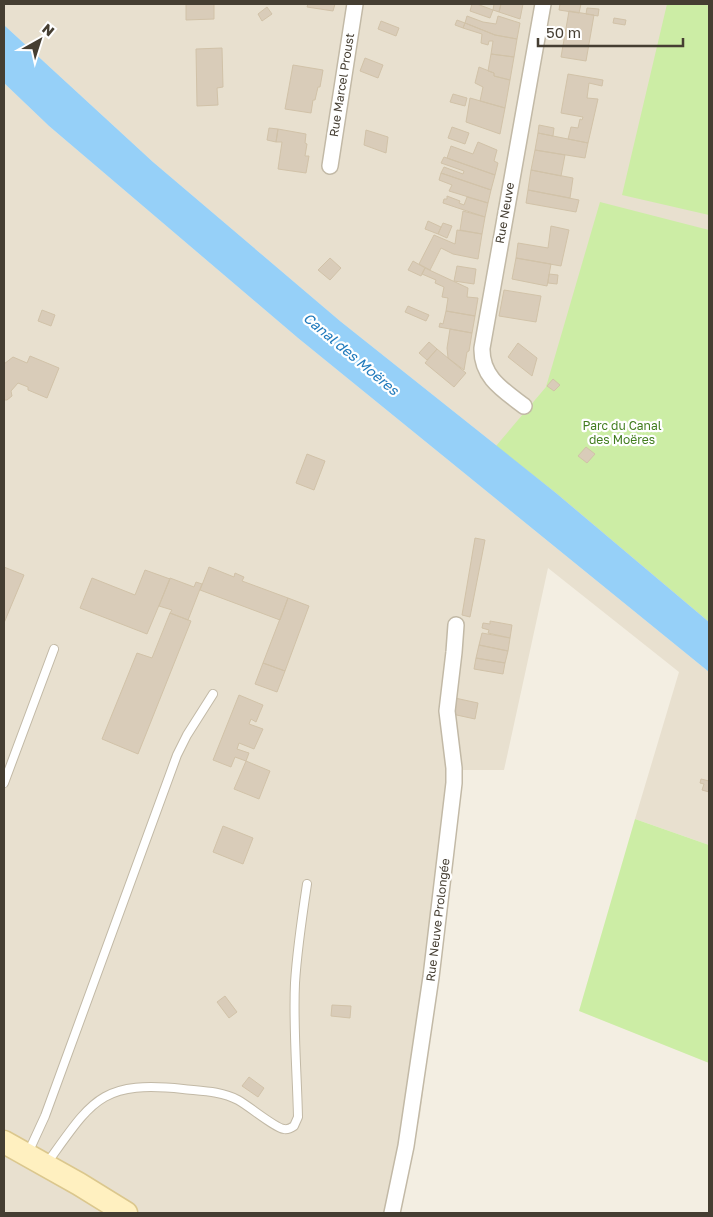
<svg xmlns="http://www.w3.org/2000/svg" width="713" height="1217" viewBox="0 0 713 1217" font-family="'Golos Text',sans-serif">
<rect width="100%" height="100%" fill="#f3eee2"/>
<path fill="#e8e0cf" d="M4,4h705v618l-153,-129 -216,-172 -187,-159 -149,-137z
M4,83l45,43 249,212 411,334v173l-74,-26 44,-147 -131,-104 -44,202h-41l-43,346 -24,97h-392z"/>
<path fill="#cceda5" d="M667,4h42v211l-87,-20z
M600,202l109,28v392l-153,-129 -60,-47 50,-59z
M635,819l74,26v218l-130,-52z"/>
<path fill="#96d0f8" d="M4,25l149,137 187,159 216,172 153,129v50l-411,-334 -249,-212 -45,-43z"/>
<path fill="#d9ccb9" stroke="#d1c2a8" d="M186,4h28v15l-28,1z
M308,4h27l-2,7 -26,-4z
M472,4h5l16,6 -3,8 -20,-7z
M494,4h7l-2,8 -6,-2z
M501,4h22l-3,15 -21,-7z
M560,4h21l-2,9 -20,-3z
M267,7l5,7 -10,7 -4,-7z
M587,8l12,1 -1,7 -12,-2z
M569,11l25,4 -8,46 -25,-4z
M467,16l16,6 13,2 2,-8 22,7 -3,16 -22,-4 -30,-12z
M614,18l12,2 -1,5 -12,-2z
M457,20l8,3 -2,5 -8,-3z
M381,21l18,7 -3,8 -18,-7z
M465,23l30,12 22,4 -3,18 -23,-3 2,-13h-4l-1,4 -7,-2 1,-9 -19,-6z
M222,48l1,39 -6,1 1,17 -21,1 -1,-57z
M491,54l23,3 -4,23 -16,-4v-3l-6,-2z
M365,58l18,7 -5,13 -18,-7z
M293,65l30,5 -3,17h-2l-3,13h-2l-2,13 -26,-4z
M479,67l15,6v3l16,4 -5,28 -25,-7 3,-14 -8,-4z
M568,74l35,6 -1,6 -13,-3 -2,15 11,1 -10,44 -20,-4 3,-12 7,1 2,-9 2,1 1,-3 -22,-4z
M453,94l14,4 -2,8 -15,-4z
M470,98l35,10 -5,26 -34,-12z
M539,125l15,3 -1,8 -15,-3z
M452,127l17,6 -4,11 -17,-6z
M269,128l9,1 -2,13 -9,-2z
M278,129l28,5 -1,9 2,1 -2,12h4l-3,17 -28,-4 4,-27h-6z
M366,130l22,7 -2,16 -22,-8z
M538,133l50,10 -3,15 -50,-8z
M478,142l19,8 -3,11 4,2 -3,12 -48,-17 4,-12 22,8z
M535,150l30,5 -4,21 -30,-6z
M444,157l51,18 -4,15 -50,-17 3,-6 19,7 1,-3 -23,-8z
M531,170l42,8 -3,20 -42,-8z
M441,173l50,17 -3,13 -39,-12 3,-6 -13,-5z
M528,190l51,10 -3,12 -50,-9z
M447,196l13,5 -1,2 5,2 3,-8 21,6 -3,14 -42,-14 1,-4h3z
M463,211l22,6 -3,17 -22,-4z
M428,221l13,6 -3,7 -13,-5z
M443,223l9,3 -5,12 -9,-4z
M551,226l18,4 -8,36 -45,-8 2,-15 30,5z
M457,230l25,4 -4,25 -25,-5 -12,-6 -11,22 -11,-6 15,-29 21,9z
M330,258l11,10 -11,12 -12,-10z
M516,258l35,6 -4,22 -35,-7z
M413,261l12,7 -4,8 -13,-6z
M457,266l19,3 -2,15 -20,-3z
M425,268l43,20 -1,9 11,1 -3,18 -29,-5 2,-13 -6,-1 2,-10 -9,-4 1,-3 -14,-6z
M549,274l9,1 -1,9 -9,-1z
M504,290l37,6 -5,26 -37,-6z
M408,306l21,9 -3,6 -21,-9z
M42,310l13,5 -4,11 -13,-5z
M446,311l29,5 -3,17 -33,-6 1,-4 3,1z
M450,329l22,4 -3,18 -2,1 -3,18 -16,-12 -1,-10z
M429,342l8,7 -10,11 -8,-7z
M518,343l19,15 -5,18 -24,-19z
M437,349l29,24 -12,14 -29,-24z
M30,356l29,12 -12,30 -19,-8v-3l-10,-4 -7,8 1,5 -5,4h-3v-36l9,-7 14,6z
M553,379l7,6 -6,6 -7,-5z
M586,447l9,7 -8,9 -9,-7z
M307,454l18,7 -11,29 -18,-7z
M475,538l10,2 -15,77 -8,-2z
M4,567l20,8 -20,48z
M209,567l25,10 1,-4 9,4 -2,4 46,17 -8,22 -80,-30z
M145,570l25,9 -23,55 -67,-26 12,-30 43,17z
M170,578l24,9 2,-5 6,2 -14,36 -18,-7 2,-3 -13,-4z
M288,598l21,8 -24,65 -22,-8z
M170,613l21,8 -53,133 -36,-15 35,-86 15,5z
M490,621l22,4 -2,13 -22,-5 1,-3 -7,-2 1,-5 7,1z
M482,633l28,5 -2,13 -29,-6z
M479,645l29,6 -3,12 -29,-5z
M476,658l29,5 -2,11 -29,-5z
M263,663l22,8 -8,21 -22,-8z
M239,695l24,10 -7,17 -5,-3 -2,5 14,5 -9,20 -15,-6 -2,6 12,4 -3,8 -11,-4 -4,10 -18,-7z
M455,698l23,5 -3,16 -23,-5z
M246,761l24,10 -11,28 -25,-10z
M701,779l8,2v11l-7,-2 2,-6 -4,-1z
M223,826l30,12 -10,26 -30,-12z
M225,996l12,16 -8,6 -12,-16z
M332,1005l19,1 -1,12 -19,-2z
M249,1077l15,11 -6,9 -16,-11z"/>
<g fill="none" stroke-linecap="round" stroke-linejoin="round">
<defs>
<path id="service" d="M4,783l50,-134
M28,1153l17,-37 132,-361 10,-20 26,-41
M47,1163c45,-62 53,-83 136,-74 18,2 38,2 55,11 11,6 37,28 46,29 4,1 7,-1 10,-3l4,-9c-1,-45 -5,-90 -3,-134 2,-33 7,-66 12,-99"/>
<path id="minor" d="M330,166l25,-162
M524,406c-21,-16 -43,-29 -42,-58l61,-344
M392,1213l14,-67 25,-169 23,-194v-15l-7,-57 7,-59 2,-27"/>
<path id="secondary" d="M4,1142l75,42 47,29"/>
</defs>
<use href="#service" stroke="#c2b9a6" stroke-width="10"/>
<use href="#minor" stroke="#c2b9a6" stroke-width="18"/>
<use href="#secondary" stroke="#dbc78d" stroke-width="25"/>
<use href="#service" stroke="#fff" stroke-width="8"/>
<use href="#minor" stroke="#fff" stroke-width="15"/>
<use href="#secondary" stroke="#fff0c0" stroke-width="22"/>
</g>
<g text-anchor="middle" stroke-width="4.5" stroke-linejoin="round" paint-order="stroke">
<g font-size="12" fill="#453e32" stroke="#fff">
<text transform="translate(342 85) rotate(-81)" y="4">Rue Marcel Proust</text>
<text transform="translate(505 213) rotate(-80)" y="4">Rue Neuve</text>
<text transform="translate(438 920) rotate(-83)" y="4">Rue Neuve Prolongée</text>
</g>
<g font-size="12" fill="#427d1f" stroke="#fff">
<text x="622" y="430">Parc du Canal<tspan x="622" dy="14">des Moëres</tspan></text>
</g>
<g font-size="14" font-style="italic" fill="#207abc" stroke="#fff">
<text transform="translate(351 354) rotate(40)" y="5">Canal des Moëres</text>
</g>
</g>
<rect width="713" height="1217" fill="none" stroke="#453e32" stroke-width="10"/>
<g transform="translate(40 40) rotate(39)" stroke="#ffffff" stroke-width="4" paint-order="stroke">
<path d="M0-4L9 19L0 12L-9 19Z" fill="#453e32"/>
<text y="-8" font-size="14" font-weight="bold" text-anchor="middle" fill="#453e32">N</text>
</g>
<path d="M538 38v8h145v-8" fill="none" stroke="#453e32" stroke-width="2.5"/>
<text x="546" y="38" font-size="15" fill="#453e32" stroke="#ffffff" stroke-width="4" paint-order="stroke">50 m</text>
</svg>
